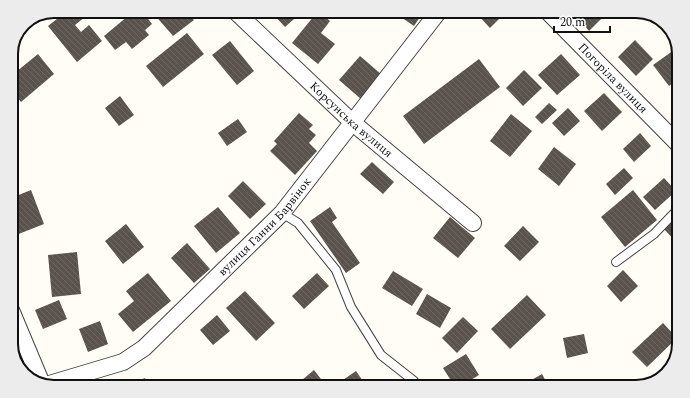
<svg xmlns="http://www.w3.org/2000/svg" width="690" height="398" viewBox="0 0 690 398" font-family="Spectral,serif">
<defs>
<pattern id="building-back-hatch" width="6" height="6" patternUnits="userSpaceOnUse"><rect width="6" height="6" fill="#5a524d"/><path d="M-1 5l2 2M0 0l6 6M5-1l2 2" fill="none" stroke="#6d6662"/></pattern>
</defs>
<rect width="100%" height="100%" fill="#fffdf5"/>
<path fill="url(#building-back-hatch)" d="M67,11h13l5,6 -10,8 6,7 8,-7 13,16 -25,21 -29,-36z
M134,11h8l10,13 -7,6 4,5 -17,14 -6,-7 -11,8 -11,-14z
M157,11h30l7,9 -21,16 -19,-22z
M274,11h27l1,1 -17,15 -13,-14z
M318,11l12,10 -9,12 14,11 -17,20 -26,-21z
M392,11h32l-10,15z
M476,11h31l-17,17 -15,-16z
M579,11h30l-20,20 -14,-16z
M187,33l17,21 -41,33 -17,-21z
M635,40l18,19 -17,17 -18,-19z
M230,41l24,30 -17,14 -25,-30z
M674,50l5,6v22l-10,8 -16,-21z
M38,54l16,20 -33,28 -10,-12v-14z
M561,54l19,21 -23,20 -19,-20z
M360,56l21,18 -20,25 -22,-19z
M479,59l21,28 -76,57 -21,-28z
M524,70l18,18 -19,18 -17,-18z
M604,93l18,19 -20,19 -18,-20z
M120,96l14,19 -15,11 -14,-18z
M549,103l8,7 -15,14 -7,-7z
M568,108l12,13 -16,15 -12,-13z
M299,113l14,12 -4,4 7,6 -7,8 8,8 -22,24 -25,-24 7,-7 -3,-3z
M511,114l21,17 -22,26 -20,-16z
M238,119l9,13 -20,14 -9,-13z
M640,133l11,13 -17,16 -11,-13z
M554,147l22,17 -17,22 -21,-17z
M372,162l22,20 -11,12 -23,-20z
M624,168l9,10 -18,17 -9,-11z
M664,178l12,13 -21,19 -12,-13z
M243,181l23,23 -16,15 -22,-23z
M31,190l13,34 -33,13v-39z
M633,190l24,30 -32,27 -24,-30z
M218,207l22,26 -24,20 -22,-27z
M330,207l7,11 -5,4 28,41 -14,10 -36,-52z
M679,215v30l-15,-16z
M450,217l25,21 -17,20 -25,-20z
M126,224l18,23 -21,17 -18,-23z
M523,226l16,16 -19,19 -16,-15z
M187,243l23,26 -16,14 -23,-25z
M77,252l4,42 -29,3 -4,-42z
M623,270l15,16 -17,16 -14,-16z
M393,271l30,18 -11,17 -30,-18z
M148,273l23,28 -38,31 -15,-18 16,-13 -8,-10z
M317,273l12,13 -25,23 -12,-13z
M245,291l30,32 -19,18 -30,-33z
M427,294l24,14 -11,20 -24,-14z
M527,295l19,20 -36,34 -19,-20z
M59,300l8,19 -24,10 -8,-19z
M217,315l13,16 -17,14 -13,-15z
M463,317l15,14 -21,22 -15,-15z
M100,321l8,23 -20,8 -9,-23z
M663,323l14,15 -30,29 -15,-15z
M584,334l4,19 -21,5 -4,-20z
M466,354l13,21 -20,12h-4l-12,-19z
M314,370l13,17h-29l-2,-2z
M356,371l9,13 -4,3h-22l-2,-3z
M542,374l7,13h-30z
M145,378l3,9h-25z"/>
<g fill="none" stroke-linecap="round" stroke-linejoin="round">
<defs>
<path id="lane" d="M282,213l16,10 38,47 15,37 30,48 33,26 4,6
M616,262l38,-28 25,-26"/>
<g id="street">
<path id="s1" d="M235,11l118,112 120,100"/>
<path id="s2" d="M547,11l132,134"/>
<path d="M11,310l31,74"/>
<path id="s3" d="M46,385l77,-23 21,-14 138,-135 157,-202"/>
</g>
</defs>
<use href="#lane" stroke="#444" stroke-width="10"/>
<use href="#street" stroke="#444" stroke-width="18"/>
<use href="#lane" stroke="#fff" stroke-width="8"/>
<use href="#street" stroke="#fff" stroke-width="16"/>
</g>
<g text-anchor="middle" stroke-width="4" stroke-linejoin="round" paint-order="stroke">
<g font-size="12" fill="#111" stroke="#fff">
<text dy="4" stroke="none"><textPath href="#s2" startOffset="94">Погоріла вулиця</textPath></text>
<text dy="4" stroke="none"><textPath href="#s1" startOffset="159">Корсунська вулиця</textPath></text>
<text dy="4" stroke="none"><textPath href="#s3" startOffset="277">вулиця Ганни Барвінок</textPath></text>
</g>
</g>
<path d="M0 0H690V398H0ZM54 18H636A36 36 0 0 1 672 54V344A36 36 0 0 1 636 380H54A36 36 0 0 1 18 344V54A36 36 0 0 1 54 18Z" fill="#ececec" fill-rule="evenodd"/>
<path fill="none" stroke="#111" stroke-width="2" d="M54 18H636A36 36 0 0 1 672 54V344A36 36 0 0 1 636 380H54A36 36 0 0 1 18 344V54A36 36 0 0 1 54 18Z"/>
<path d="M554 26v6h56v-6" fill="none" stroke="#111111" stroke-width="2"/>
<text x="560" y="26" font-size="12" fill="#111111" stroke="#ffffff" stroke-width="3" paint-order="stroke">20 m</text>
</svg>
